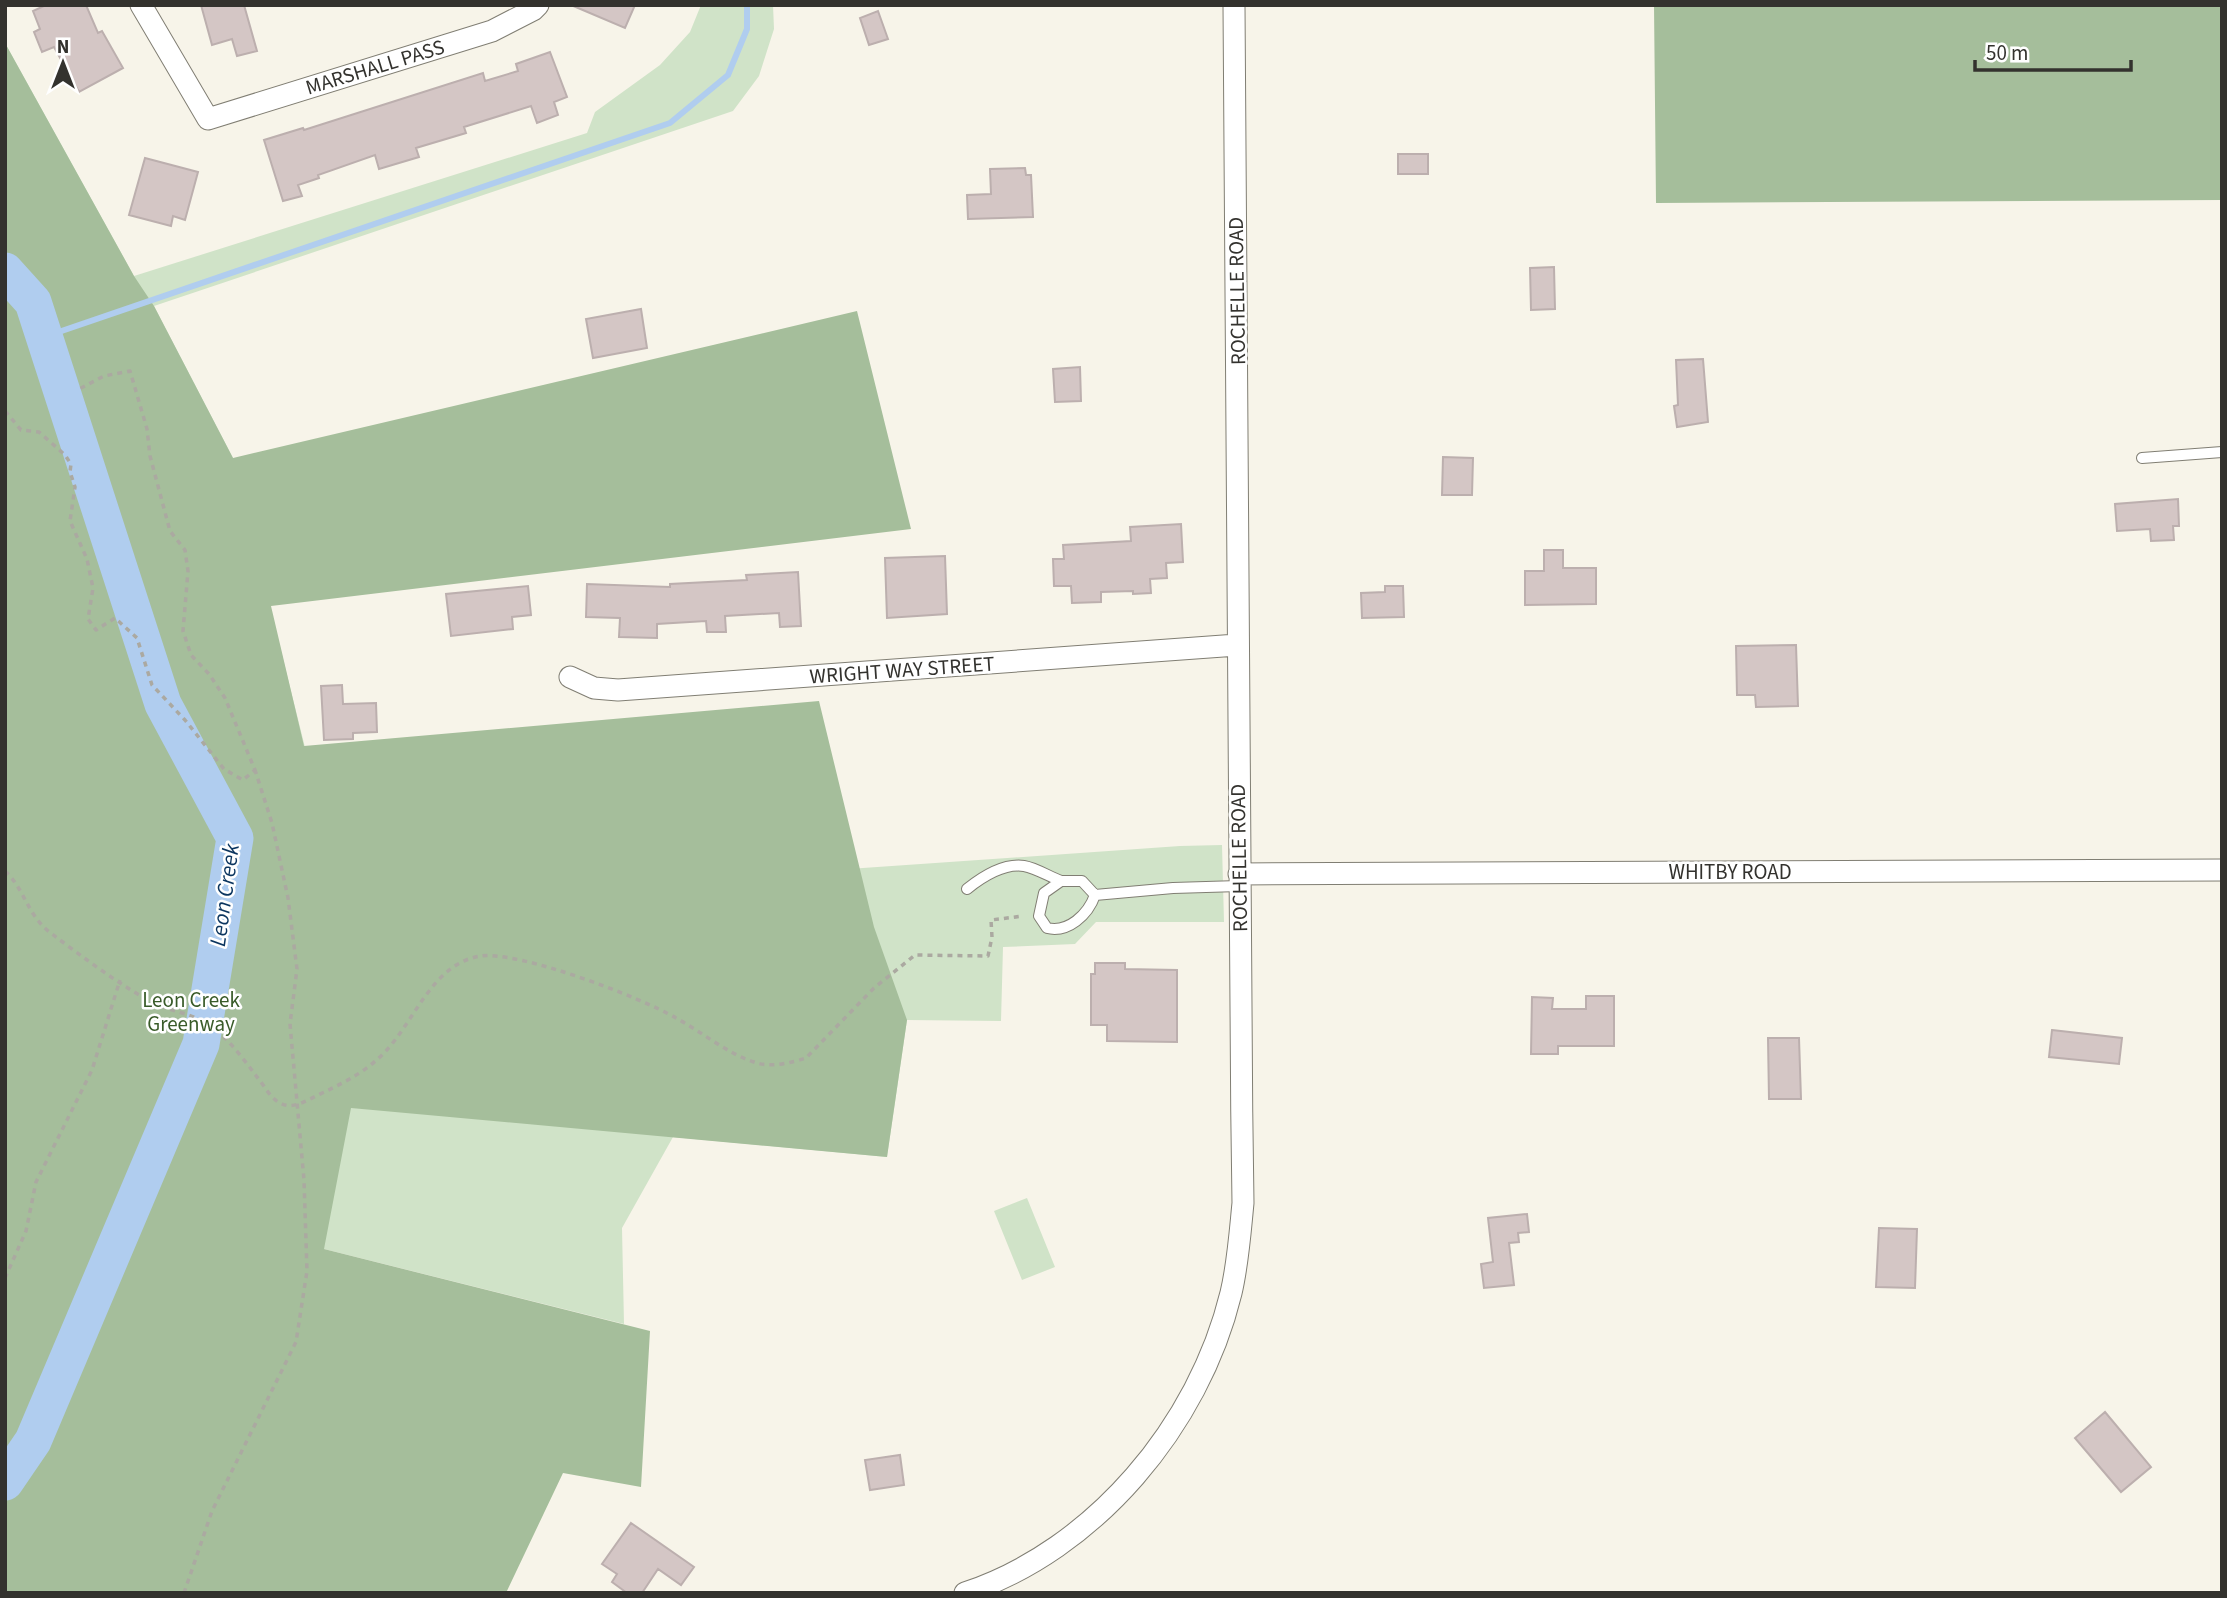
<svg xmlns="http://www.w3.org/2000/svg" width="2227" height="1598" viewBox="0 0 2227 1598" font-family="'Source Sans 3',sans-serif">
<rect width="100%" height="100%" fill="#f7f4e9"/>
<path fill="#d0e3c8" d="M701,5h72l1,24 -15,47 -26,35 -579,195 79,152 111,446 836,-58 42,-1 2,77h-128l-21,22 -72,3 -2,74 -94,-1 -20,137 -214,-20 -51,91 2,96 -300,-75 -319,344v-1550l129,233 453,-143 8,-21 65,-47 30,-33z
M1027,1198l28,69 -33,13 -28,-69z"/>
<path fill="#a5be9b" d="M1654,5h568v195l-566,3z
M5,43l129,233 20,30 79,152 624,-147 54,218 -640,77 33,140 515,-45 55,226 33,93 -20,137 -536,-49 -27,141 326,82 -9,156 -78,-14 -57,120h-501z"/>
<g fill="none" stroke-linecap="round" stroke-linejoin="round">
<path stroke="#b0cdef" stroke-width="6" d="M44,337l626,-214 58,-48 19,-46v-24"/>
<path stroke="#b0cdef" stroke-width="37" d="M5,271l28,31 130,402 72,134 -34,206 -168,397 -28,41"/>
</g>
<path fill="#d4c6c5" stroke="#bcafae" stroke-width="2" d="M46,5h40l12,28 4,-2 21,37 -44,24 -25,-45 -12,5 -8,-20 6,-3 -7,-18z
M201,5h43l13,46 -20,5 -5,-17 -20,6z
M571,5h64l-10,23z
M878,11l10,28 -19,6 -9,-27z
M550,52l17,45 -13,5 4,13 -21,8 -6,-17 -67,21 2,6 -50,15 3,9 -40,12 -4,-14 -57,20 1,3 -21,7 4,11 -19,5 -19,-61 39,-12 1,2 179,-57 2,8 33,-10 -2,-7z
M1398,154h30v20h-30z
M145,158l53,14 -13,48 -12,-4 -2,10 -42,-11z
M1025,168l1,7h5l2,42 -65,2 -1,-24 24,-1 -1,-25z
M1554,267l1,42 -24,1 -1,-42z
M641,309l6,39 -54,10 -7,-39z
M1703,359l5,63 -31,5 -3,-21 4,-1 -2,-45z
M1080,367l1,34 -26,1 -2,-33z
M1443,457l30,1 -1,37h-30z
M2178,499l1,27h-6l1,14 -23,1 -1,-12 -33,2 -2,-27z
M1181,524l2,38 -17,1 1,15 -17,1 1,14 -18,1v-3l-32,1v10l-29,1 -1,-17h-17l-1,-27h11l-1,-14 68,-4 -1,-14z
M1544,550h19v18h33v36l-71,1v-34h19z
M945,556l2,58 -60,4 -2,-60z
M798,572l3,54 -21,1 -1,-14 -54,3 1,16h-19l-1,-11 -49,3v14l-38,-1 1,-19 -34,-1 1,-33 83,3v-3l77,-4 -1,-5z
M528,586l3,29 -19,2 1,12 -62,7 -5,-42z
M1385,586h18l1,31 -42,1 -1,-25 24,-1z
M1796,645l2,61 -42,1 -1,-12h-18l-1,-49z
M342,685l1,19 33,-1 1,29 -24,1v6l-29,1 -3,-54z
M1095,963h30v6l52,1v72l-70,-1v-16h-16v-51h4z
M1586,996h28v50h-56v8h-27l1,-57 21,1 -1,11h34z
M2052,1030l70,8 -3,26 -70,-7z
M1768,1038h31l2,61h-32z
M1527,1214l2,18 -11,1 1,9 -10,1 5,42 -30,3 -3,-24 12,-2 -5,-44z
M1879,1228l38,1 -2,59 -39,-1z
M2105,1412l46,55 -30,25 -46,-54z
M900,1455l4,30 -34,5 -5,-30z
M631,1523l63,44 -13,18 -23,-16 -16,24h-15l-15,-11 5,-8 -15,-10z"/>
<g fill="none" stroke-linecap="round" stroke-linejoin="round">
<defs>
<path id="lane" d="M2142,458l80,-6
M967,889c15,-12 37,-26 57,-23 12,2 26,11 37,15
M1095,895c-7,20 -27,38 -48,33l-8,-12 5,-23 17,-12h21l13,14 78,-7 66,-2"/>
<path id="street" d="M141,5l67,114 284,-88 41,-21 5,-5
M570,677l24,11 24,2 619,-45
M1239,874l983,-4
M965,1593c130,-43 234,-168 266,-300 7,-29 9,-60 12,-90 -6,-399 -5,-798 -9,-1198"/>
</defs>
<use href="#lane" stroke="#807e73" stroke-width="12"/>
<use href="#street" stroke="#807e73" stroke-width="23"/>
<path stroke="#aba9a1" stroke-width="3.5" stroke-dasharray="5 5" stroke-linecap="butt" d="M5,411l16,19 18,2 26,23 6,9 -1,8 5,15 -5,34 17,38 6,29 -5,31 8,11 19,-12 22,20 15,47 33,35 39,49 19,11 12,-10 -30,-72 -16,-24 -18,-19 -8,-24 5,-60 -3,-21 -15,-19 -20,-75 -3,-27 -17,-58 -26,5 -25,13
M5,871c20,18 22,45 47,63 28,21 65,49 96,66 21,12 48,13 67,29 16,13 30,32 42,48 8,9 13,22 25,27 11,5 24,-3 34,-8 25,-12 47,-22 67,-42 32,-32 49,-91 98,-98 39,-5 159,41 195,62 26,14 50,35 78,44 16,6 37,1 52,-4l68,-70 41,-33 73,1 4,-19 -1,-17 32,-4
M5,1278l21,-47 10,-49 56,-112 28,-90
M184,1593l28,-82 84,-169 11,-71 -3,-91 -14,-156 7,-55 -9,-71 -16,-75 -17,-53"/>
<use href="#lane" stroke="#fff" stroke-width="10"/>
<use href="#street" stroke="#fff" stroke-width="21"/>
</g>
<g text-anchor="middle" stroke-width="5" stroke-linejoin="round" paint-order="stroke">
<g font-size="21" fill="#33322e" stroke="#fff">
<text transform="translate(375 67) rotate(-17)" y="7">MARSHALL PASS</text>
<text transform="translate(1237 291) rotate(-91)" y="7">ROCHELLE ROAD</text>
<text transform="translate(902 670) rotate(-4)" y="7">WRIGHT WAY STREET</text>
<text transform="translate(1239 858) rotate(-91)" y="7">ROCHELLE ROAD</text>
<text x="1730" y="879">WHITBY ROAD</text>
</g>
<g font-size="21" fill="#395b29" stroke="#fff">
<text x="191" y="1007">Leon Creek<tspan x="191" dy="24">Greenway</tspan></text>
</g>
<g font-size="23" font-style="italic" fill="#0b355f" stroke="#fff">
<text transform="translate(224 895) rotate(-82)" y="8">Leon Creek</text>
</g>
</g>
<rect width="2227" height="1598" fill="none" stroke="#33322e" stroke-width="14"/>
<g transform="translate(63 63)" stroke="#ffffff" stroke-width="5" paint-order="stroke">
<path d="M0-5L12 26L0 18L-12 26Z" fill="#33322e"/>
<text y="-10" font-size="19" font-weight="bold" text-anchor="middle" fill="#33322e">N</text>
</g>
<path d="M1975 60v10h156v-10" fill="none" stroke="#33322e" stroke-width="3.5"/>
<text x="1986" y="60" font-size="21" fill="#33322e" stroke="#ffffff" stroke-width="5" paint-order="stroke">50 m</text>
</svg>
